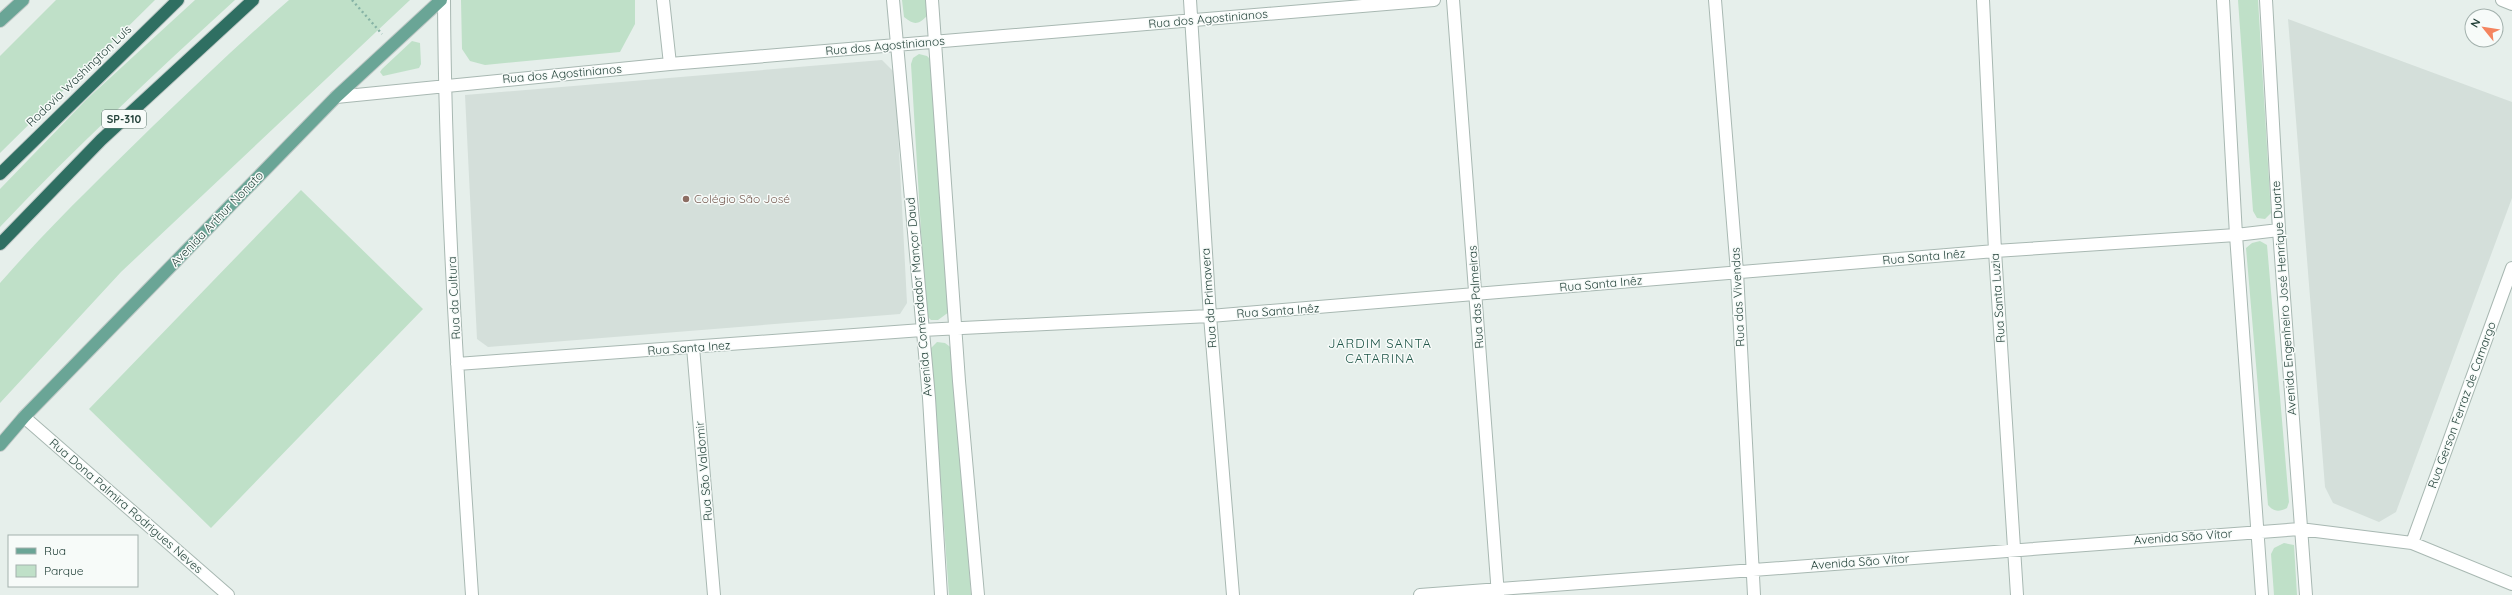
<svg xmlns="http://www.w3.org/2000/svg" width="2512" height="595" viewBox="0 0 2512 595" font-family="Quicksand,sans-serif">
<rect width="100%" height="100%" fill="#e6efeb"/>
<path fill="#d4dfda" d="M2288,19l224,83v96l-116,314 -17,10 -46,-19 -8,-16z
M882,60l13,13 12,230 -7,11 -412,33 -11,-8 -12,-244z"/>
<path fill="#bfe0c8" d="M56,0h99l-155,153v-97z
M195,0h40c-81,74 -160,148 -235,227v-38l87,-90z
M289,0h121l-289,272 -121,131v-120c48,-55 101,-106 153,-157 45,-43 89,-85 136,-126z
M461,0h174v24l-15,28 -135,13 -15,-4 -8,-12z
M902,0h24l1,16c-9,9 -13,9 -23,1z
M2238,0h20l13,213 -6,6 -8,-1 -4,-7z
M412,41l8,2 1,21 -2,4 -36,8 -3,-4 2,-3z
M919,54l8,2 5,5 17,251 -11,8h-7l-5,-5 -15,-251 2,-6z
M301,190l122,119 -212,219 -122,-119z
M2260,241l7,4 22,257 -2,6c-8,4 -13,4 -19,-3l-22,-257 6,-5z
M937,342l8,1 8,6 18,246h-22l-18,-247z
M2284,543l10,2 3,50h-23l-3,-41 3,-6z"/>
<g fill="none" stroke-linecap="round" stroke-linejoin="round">
<defs>
<path id="minor" d="M444,0c1,199 15,397 28,595
M663,0l7,64
M893,0l36,398 12,197
M932,0l27,381 19,214
M1190,0l20,316 23,279
M1453,0l45,595
M1715,0l22,272 17,323
M1983,0l12,251 22,344
M2223,0l13,235 26,360
M2266,0l13,230 27,365
M2502,0l10,4
M336,97l334,-33 764,-64
M693,347l21,248
M457,364l465,-34 288,-14 785,-65 241,-16 43,-5
M24,417l204,178
M2412,543l100,-275
M1420,595l880,-66 112,14 100,41"/>
<path id="major" d="M0,21l23,-21
M0,445l24,-28 312,-320 105,-97"/>
<path id="highway" d="M0,174l178,-174
M0,244l101,-104 152,-140"/>
</defs>
<use href="#minor" stroke="#a8b8b2" stroke-width="14"/>
<use href="#major" stroke="#c2cac8" stroke-width="14"/>
<use href="#highway" stroke="#c2cac8" stroke-width="14"/>
<path stroke="#86b3a5" stroke-width="2.5" stroke-dasharray="2 3" stroke-linecap="butt" d="M352,0l30,34"/>
<use href="#minor" stroke="#fff" stroke-width="12"/>
<use href="#major" stroke="#6aa596" stroke-width="12"/>
<use href="#highway" stroke="#2f6f62" stroke-width="12"/>
</g>
<circle fill="#8d6e63" stroke="#f7fbf9" stroke-width="1.5" cx="686" cy="199" r="4"/>
<g text-anchor="middle" stroke-width="3" stroke-linejoin="round" paint-order="stroke">
<rect fill="#f7fbf9" stroke="#637a73" stroke-width="1" x="102" y="110" width="44" height="18" rx="3"/>
<g font-size="11" font-weight="bold" fill="#24423a">
<text x="124" y="123">SP-310</text>
</g>
<g font-size="12" fill="#24423a" stroke="#f7fbf9">
<text transform="translate(1208 19) rotate(-5)" y="4">Rua dos Agostinianos</text>
<text transform="translate(885 46) rotate(-5)" y="4">Rua dos Agostinianos</text>
<text transform="translate(562 74) rotate(-5)" y="4">Rua dos Agostinianos</text>
<text transform="translate(79 76) rotate(-44)" y="4">Rodovia Washington Luís</text>
<text transform="translate(217 219) rotate(-46)" y="4">Avenida Arthur Nonato</text>
<text transform="translate(1924 257) rotate(-5)" y="4">Rua Santa Inêz</text>
<text transform="translate(1601 284) rotate(-5)" y="4">Rua Santa Inêz</text>
<text transform="translate(919 297) rotate(-95)" y="4">Avenida Comendador Mançor Daud</text>
<text transform="translate(1476 297) rotate(-94)" y="4">Rua das Palmeiras</text>
<text transform="translate(1738 297) rotate(-93)" y="4">Rua das Vivendas</text>
<text transform="translate(454 298) rotate(-93)" y="4">Rua da Cultura</text>
<text transform="translate(1209 298) rotate(-94)" y="4">Rua da Primavera</text>
<text transform="translate(1998 298) rotate(-94)" y="4">Rua Santa Luzia</text>
<text transform="translate(2284 298) rotate(-94)" y="4">Avenida Engenheiro José Henrique Duarte</text>
<text transform="translate(1278 311) rotate(-4)" y="4">Rua Santa Inêz</text>
<text transform="translate(689 348) rotate(-4)" y="4">Rua Santa Inez</text>
<text transform="translate(2462 405) rotate(-70)" y="4">Rua Gerson Ferraz de Camargo</text>
<text transform="translate(704 471) rotate(-95)" y="4">Rua São Valdomir</text>
<text transform="translate(126 506) rotate(41)" y="4">Rua Dona Palmira Rodrigues Neves</text>
<text transform="translate(2183 537) rotate(-4)" y="4">Avenida São Vítor</text>
<text transform="translate(1860 562) rotate(-4)" y="4">Avenida São Vítor</text>
</g>
<g font-size="12" fill="#785e54" stroke="#f7fbf9" text-anchor="start">
<text x="694" y="203">Colégio São José</text>
</g>
<g font-size="13" letter-spacing="1" fill="#1f5548" stroke="#f7fbf9">
<text x="1380" y="348">JARDIM SANTA<tspan x="1380" dy="15">CATARINA</tspan></text>
</g>
</g>
<rect x="8" y="535" width="130" height="52" fill="#f7fbf9" stroke="#a3b1ad"/>
<rect x="16" y="548" width="20" height="6" fill="#6aa596" stroke="#a3b1ad"/>
<text x="44" y="555" font-size="12" fill="#24423a">Rua</text>
<rect x="16" y="565" width="20" height="12" fill="#bfe0c8" stroke="#a3b1ad"/>
<text x="44" y="575" font-size="12" fill="#24423a">Parque</text>
<g transform="translate(2484 28) rotate(300)"><circle r="19" fill="#f7fbf9" stroke="#a3b1ad"/>
<path d="M0-3L7 15L0 10L-7 15Z" fill="#f4845f"/>
<text y="-6" font-size="11" font-weight="bold" text-anchor="middle" fill="#24423a">N</text>
</g>
</svg>
